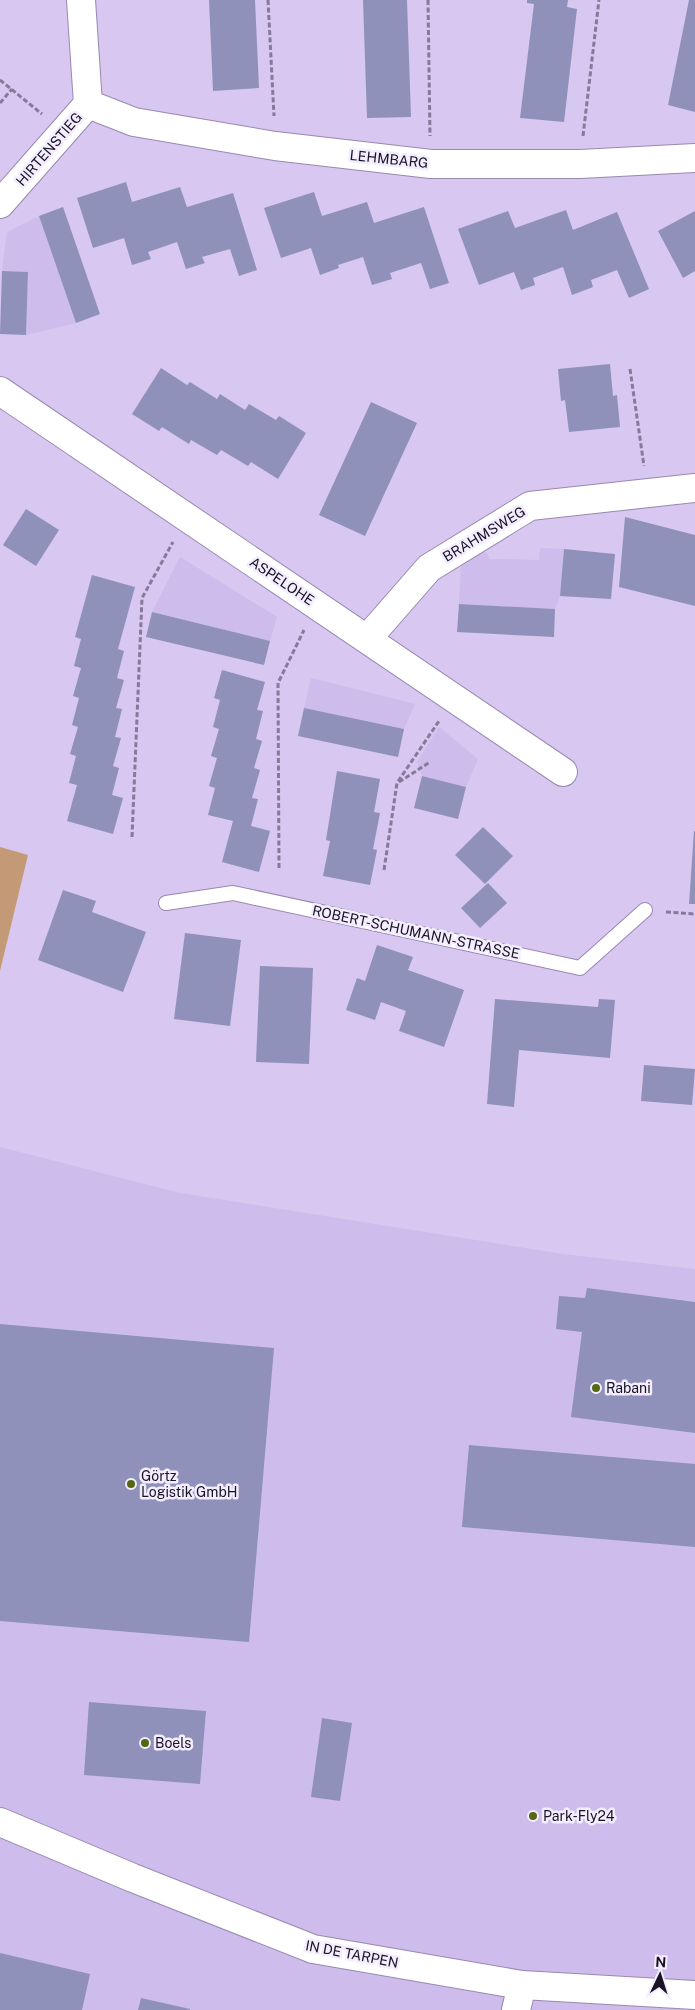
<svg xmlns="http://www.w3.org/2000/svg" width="695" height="2010" viewBox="0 0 695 2010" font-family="'Public Sans',sans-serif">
<rect width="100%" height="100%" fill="#d7c7f1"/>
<path fill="#cdbcec" d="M39,216l37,107 -50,12 2,-63 -26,-1 5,-39z
M482,546l8,13 49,1 1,-12 24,1 -4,47 -5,13 -96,-5 2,-41z
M180,557l97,60 -7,24 -118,-29z
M311,678l104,26 -11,25 -100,-21z
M439,727l39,32 -12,28 -44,-11 -5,-14z
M0,1147l180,46 383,61 132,15v741h-695z"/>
<path fill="#c49975" d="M0,847l28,8 -28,116z"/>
<path fill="#8f91ba" d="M209,0h46l4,88 -46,3z
M363,0h44l4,117 -44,1z
M527,0h41l-1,7 10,2 -13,113 -44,-4 14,-114 -7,-1z
M689,0h6v112l-27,-7z
M126,182l6,20 48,-15 7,20 46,-14 24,77 -18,6 -9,-27 -28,8 3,6 -19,6 -9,-27 -29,10 3,7 -19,6 -8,-27 -31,10 -16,-50z
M314,192l8,24 45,-14 7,21 50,-16 25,76 -19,6 -9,-26 -31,10 2,6 -20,6 -9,-28 -25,8 1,3 -19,7 -9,-27 -30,10 -17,-50z
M63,207l37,107 -24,9 -37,-107z
M566,210l7,20 44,-18 32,77 -20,9 -12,-28 -26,10 2,7 -21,8 -9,-28 -30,11 2,7 -14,5 -7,-18 -35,13 -21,-56 50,-18 7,17z
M695,211v60l-12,7 -25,-47z
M2,271l26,1 -2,63 -26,-1z
M610,364l3,32 4,-1 3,32 -51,5 -4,-32 -4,1 -3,-32z
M161,368l26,17 3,-3 27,17 3,-5 25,16 4,-6 27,16 3,-4 27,17 -28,46 -27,-17 -3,4 -27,-16 -4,5 -26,-15 -2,4 -27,-17 -3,4 -27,-17z
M371,402l46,21 -52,113 -46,-21z
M26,509l33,21 -23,36 -33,-21z
M625,517l70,18v71l-76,-19z
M564,549l51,5 -4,45 -51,-3z
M92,575l43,12 -17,62 6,2 -7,27 7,2 -8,28 6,1 -7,28 6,1 -8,28 6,2 -7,27 11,3 -10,36 -46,-13 10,-36 -8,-2 7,-27 -6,-2 8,-27 -6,-2 7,-27 -6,-2 8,-28 -7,-2 7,-27 -6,-2z
M459,604l96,5 -1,28 -97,-5z
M152,612l118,29 -6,24 -118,-28z
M222,670l43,12 -8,28 6,1 -7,28 6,2 -8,27 6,2 -8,28 6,1 -7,27 19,5 -11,41 -37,-10 11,-41 -25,-6 7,-27 -6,-2 8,-28 -6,-2 8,-27 -6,-2 7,-27 -6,-2z
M304,708l100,21 -6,28 -100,-21z
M337,771l43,8 -6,33 6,1 -7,36 4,1 -7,35 -47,-9 7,-35 -4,-1z
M422,776l44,11 -8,32 -44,-11z
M483,827l30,29 -28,28 -30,-29z
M694,831h1v73h-6z
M488,883l19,20 -27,25 -19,-20z
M63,890l33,11 -4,11 54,20 -23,60 -85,-32z
M185,933l56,7 -11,86 -56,-7z
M377,945l36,12 -5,13 56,20 -20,57 -45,-16 7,-20 -25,-9 -6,18 -29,-10 11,-32 8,3z
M260,966l53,2 -4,96 -53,-2z
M495,999l103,8 1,-8 16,1 -5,58 -91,-8 -5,57 -27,-3z
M644,1065l51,4 -3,36 -51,-4z
M587,1288l108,14v131l-124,-16 11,-85 -26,-3 3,-33 26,2z
M0,1324l274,24 -25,294 -249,-21z
M469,1445l226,19v83l-233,-20z
M89,1702l117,9 -6,73 -116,-9z
M322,1718l30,5 -12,78 -29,-4z
M0,1953l90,21 -8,36h-82z
M141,1998l49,11v1h-52z"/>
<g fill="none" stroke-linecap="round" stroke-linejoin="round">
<defs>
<path id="service" d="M166,903l67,-10 347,75 65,-58"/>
<path id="minor" d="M88,104l46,18 141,24 156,18h149l115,-6
M0,204l88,-100 -7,-104
M0,391l563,381
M367,639l62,-71 101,-62 165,-18
M516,2010l6,-25"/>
<path id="tertiary" d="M0,1822l133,56 180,71 209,36 173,10"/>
</defs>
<use href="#service" stroke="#9889b1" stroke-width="16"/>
<use href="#minor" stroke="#9889b1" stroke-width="30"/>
<use href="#tertiary" stroke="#9889b1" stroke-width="30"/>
<path stroke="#867a99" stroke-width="3" stroke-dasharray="5 2.5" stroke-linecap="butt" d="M268,0l6,116
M428,0l2,136
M0,80l42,34
M0,103l12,-14
M583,136l16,-136
M630,369l14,97
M399,782l31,-20
M132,837l10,-239 31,-56
M279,868l-1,-185 26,-53
M384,870l13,-87 42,-62
M666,912l29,2"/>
<use href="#service" stroke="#fff" stroke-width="14"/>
<use href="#minor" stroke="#fff" stroke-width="28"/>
<use href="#tertiary" stroke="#fff" stroke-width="28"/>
</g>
<g fill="#556713" stroke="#f3edff" stroke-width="2">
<circle cx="596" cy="1388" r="5"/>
<circle cx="131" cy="1484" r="5"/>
<circle cx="145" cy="1743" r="5"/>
<circle cx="533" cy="1816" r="5"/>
</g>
<g text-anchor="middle" stroke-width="5" stroke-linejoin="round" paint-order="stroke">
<g font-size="14" fill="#191322" stroke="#f3edff">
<text transform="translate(49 149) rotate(-49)" y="5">HIRTENSTIEG</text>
<text transform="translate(389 159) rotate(6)" y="5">LEHMBARG</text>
<text transform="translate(484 534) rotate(-31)" y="5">BRAHMSWEG</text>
<text transform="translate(282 581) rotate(34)" y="5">ASPELOHE</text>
<text transform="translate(416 932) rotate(12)" y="5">ROBERT-SCHUMANN-STRASSE</text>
<text transform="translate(352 1954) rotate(11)" y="5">IN DE TARPEN</text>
</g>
<g font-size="14" fill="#191322" stroke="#f3edff" text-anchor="start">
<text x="606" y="1393">Rabani</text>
<text x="141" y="1481">Görtz<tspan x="141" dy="16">Logistik GmbH</tspan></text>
<text x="155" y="1748">Boels</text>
<text x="543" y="1821">Park-Fly24</text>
</g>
</g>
<g transform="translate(660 1975) rotate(4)" stroke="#f3edff" stroke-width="4" paint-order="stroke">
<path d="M0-4L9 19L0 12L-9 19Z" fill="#191322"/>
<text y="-8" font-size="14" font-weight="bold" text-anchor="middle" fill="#191322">N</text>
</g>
</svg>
